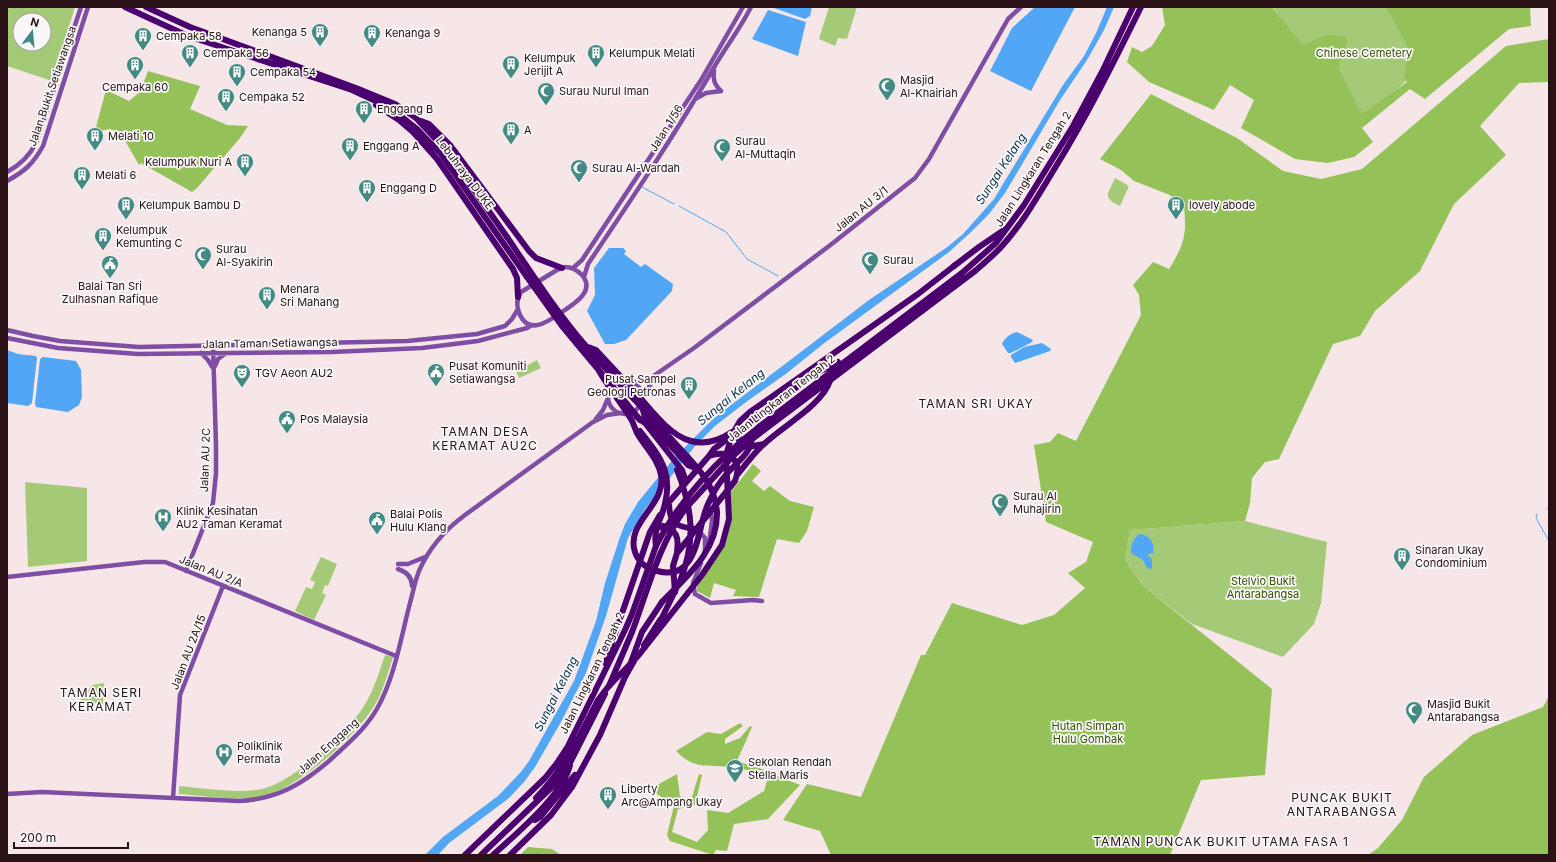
<svg xmlns="http://www.w3.org/2000/svg" width="1556" height="862" viewBox="0 0 1556 862" font-family="Inter,sans-serif">
<rect width="100%" height="100%" fill="#f6e6e8"/>
<path fill="#a4ca77" fill-rule="evenodd" d="M9,7h66l-23,74 -45,-15v-54zM20,20h24v24h-24z
M829,7h28l-10,32 -9,-1 -3,8 -16,-7z
M1273,7h115l23,33 -3,39 -48,44 -62,-80z
M1115,178l14,8 -9,20 -8,-4 -4,-5v-4z
M537,360l4,8 -22,10 -3,-7z
M25,482l62,6v73l-59,6z
M1245,521l82,21 -6,61 -7,21 -31,33 -91,-33 -50,-39 -17,-26 5,-29z
M321,557l16,7 -9,22 -3,-1 -3,8 4,2 -12,25 -19,-9 11,-24 6,2 3,-7 -5,-2z
M385,655l8,2c-4,13 -8,26 -13,38 -15,35 -79,91 -115,101 -25,6 -59,0 -86,-2v-8c25,2 58,8 83,3 32,-8 85,-56 102,-83 10,-16 15,-34 21,-51z
M104,683l-1,21 -24,-2 13,-17z"/>
<path fill="#94c158" d="M1162,7h110l31,38c17,-8 26,-14 45,-7l-10,30 24,46 45,-32 -3,-7 5,-26 -23,-42h144l1,19 -22,3 -84,70 -15,-10 -48,39 11,14 -19,15 -26,6 -33,-4 -54,-31 13,-28 -24,-15 -16,25 -65,-28 -22,-20 5,-15 10,5 10,-6 13,-21z
M1549,39v43l-30,1 -39,43 26,29 -52,49 -34,67 -45,40 -15,25 -27,8 -54,115 -14,3 -13,16 -2,25 -5,18 -115,9 -5,29 17,26 130,104 -7,86 -64,5 -31,75h-339l-11,-24 -37,-11 24,-36 54,13 60,-142h4l27,-52 70,22 32,-10 31,-27 -17,-15 18,-11 7,-20 -47,-20 -12,-77 16,-3 8,-9 18,8 65,-126 -2,-20 -6,-10 20,-23 16,7c15,-24 18,-34 15,-62l-14,-12 -36,-14 -13,-11 -21,-11 51,-65 86,44 46,33 38,8 41,-10 144,-123z
M148,71l52,15 -10,23 37,16 21,1 -8,12 -43,50 -5,4 -51,-29 -2,2 -19,-33 -10,-3 -11,2 -3,-4 10,-37 23,11 11,-9z
M753,464l8,7 -9,10 12,10 6,-5 20,15 24,6 -7,24 -8,12 -22,-4 -18,58 -26,-1 3,-6 -22,-7 -4,15 -13,-7v-7l29,-43 4,-48z
M1549,696v159h-181l10,-7 24,-28 22,-43 48,-42 71,-28z
M740,723l3,3 -18,13v5l15,-6 10,-12 2,1 -15,34 31,10 10,5 22,9 -32,34 -34,5 -7,27 -11,-1 -3,5 -43,-14 -3,-6 7,-29 -24,-17 27,-15 3,22 6,4 6,-3 7,-23 3,1 -7,30 -17,4 -6,23 25,10 11,-12 -1,-20 21,3 36,-22 5,-17c-13,-2 -25,-5 -37,-7 -24,-3 -36,4 -56,-16l31,-19 14,2z
M528,847l24,2 9,6h-41z"/>
<path fill="#51a7f6" d="M771,7h41l-2,9 -5,3z
M1035,7h40l-44,84 -41,-20 22,-43z
M1107,7h7l-10,23 -17,30 -27,40 -55,93 -16,21 -19,19 -21,19 -126,92 -36,29 -41,29 -31,24 -19,19 -50,63 -18,30 -22,78 -20,57 -25,49 -26,45 -11,15 -15,16 -60,45 -11,12h-13l18,-18 55,-41 23,-24 8,-11 45,-80 22,-60 9,-38 15,-46 5,-13 13,-22 37,-45 39,-39 155,-118 77,-52 17,-14 31,-35 69,-114 21,-29 12,-23z
M768,10l38,12 -8,34 -46,-17z
M609,248h14l3,3 -2,3 17,13 4,-3 28,20 -1,7 -46,49 -12,4h-9l-18,-33 8,-16 -1,-27z
M1017,332l16,8 -1,2 -21,11h-3l-6,-9c3,-7 8,-10 15,-12z
M1042,343l9,6 -1,2 -35,12 -4,-6v-2l13,-8z
M7,350l11,4 18,2 1,2 -5,45 -4,3 -21,-3z
M43,357l33,4 5,9 1,27 -3,8 -11,7 -32,-5 -1,-3 5,-45z
M1139,534c12,1 16,9 14,20l-4,-1 -1,3 4,3v10l-5,-1 -4,-8 -12,-7c0,-8 2,-14 8,-19z"/>
<g fill="none" stroke-linecap="round" stroke-linejoin="round">
<path stroke="#51a7f6" stroke-width="1" d="M7,8v-1
M642,187l32,17
M679,206l47,26 21,27 31,17
M1547,509l2,-1
M1537,514l-1,4 13,23"/>
<path stroke="#7f4ea4" stroke-width="4.5" d="M714,70c-1,10 0,14 7,21
M697,98l9,-5 15,-2
M7,172c13,-7 22,-15 29,-29l45,-136
M7,181c18,-10 26,-17 36,-35l45,-139
M565,267c7,0 12,3 17,8 14,16 -8,29 -20,37 -12,8 -32,24 -42,3 -4,-8 -4,-15 1,-23l36,-22z
M573,268l9,-8 119,-180 42,-73
M584,277l4,-13c43,-64 86,-128 125,-195 12,-21 27,-40 38,-62
M7,330l26,6 27,5 79,6 268,-6 70,-7 28,-8 7,-7 6,-10
M7,338l51,10 80,6 194,-2 90,-4 56,-7 49,-13 5,-3
M201,353l7,7 5,8
M215,366l3,-7 7,-5
M608 397a17 17 0 1 1 34 0a17 17 0 1 1-34 0Z
M630,382h10l9,-3 45,-31 139,-105 82,-65 14,-19 79,-140 13,-12
M642,398l13,-21
M596,419l7,-9 5,-12
M698,530l7,8v16
M709,543l3,-22 -1,-11
M701,563l-8,20 2,11 16,9 42,-3 9,1
M398,564h10l17,-7
M398,569c9,3 14,8 14,17
M186,571l27,-68 3,-30v-28l-3,-100
M7,577l137,-15h21l231,94
M7,794l35,-2 197,9c38,-2 62,-16 90,-40 18,-17 37,-32 49,-54 17,-31 23,-70 32,-104 3,-11 5,-22 9,-32 10,-23 27,-42 46,-56l128,-93 14,-7 14,-2
M173,798l7,-103 43,-109"/>
<path stroke="#4a006f" stroke-width="6" d="M125,7l63,29 164,54 28,13 22,14 15,12 24,25 86,123
M146,7l44,20 166,61 39,16 11,7 10,7 30,32 61,87
M376,105l23,15 14,12 24,27 76,110 4,9 1,19
M421,121l8,3 21,21 79,106 7,7 26,10
M954,266l25,-19 25,-17
M642,407l3,10 43,48 7,3h4
M637,417l8,6 37,47 4,12
M760,426l202,-153 34,-30 28,-38 49,-79 29,-54 31,-65
M741,429l-3,9 3,6 7,3 16,-3
M752,439l223,-168c9,-8 19,-16 27,-25 21,-23 37,-52 53,-78 32,-52 59,-106 86,-161
M709,456l5,-7 99,-74 25,-13
M738,474c8,-10 16,-21 26,-30 20,-19 57,-38 66,-63
M653,530l10,-4c14,4 16,12 14,25
M675,592l-2,-26 4,-13 58,-72c8,-21 -6,-32 -26,-25l-40,46c0,21 6,25 27,27
M644,645l16,-25
M606,664l2,-10 42,-122 10,-17
M630,665l12,-33 20,-30
M609,686l23,-54
M536,798c18,-19 30,-36 42,-59
M535,820l5,-3 35,-42
M465,855l80,-77 12,-15 10,-15 58,-118 7,-16 24,-68
M481,855l73,-70 17,-24 34,-67
M493,855c23,-21 70,-60 77,-90
M510,855l41,-40 21,-28 28,-52 25,-58 9,-16"/>
<path stroke="#4a006f" stroke-width="6" d="M507,237c25,37 49,74 78,108 28,33 59,64 88,96 11,12 23,24 32,37 6,9 11,22 12,34 1,39 -30,64 -55,90
M527,277l35,49 40,48
M588,347l8,3c13,14 27,29 40,43 14,16 34,43 55,48 15,4 29,-1 41,-9
M599,371c10,17 22,32 32,48 3,5 4,10 6,14 8,14 21,26 24,42 6,30 -36,47 -26,77 3,10 12,17 22,19 40,11 40,-38 49,-62 2,-6 6,-13 9,-19 6,-10 13,-18 21,-26 4,-4 10,-9 12,-14 2,-3 3,-7 4,-11
M608,381l32,39
M640,431c23,29 35,45 22,83 -5,12 -8,19 -6,32
M677,470c16,40 19,71 3,111
M656,546c23,-46 63,-88 104,-120
M658,626l18,-37
M632,632c16,-42 26,-86 53,-123l49,-54 17,-15
M578,739l20,-39 10,-13 30,-31 64,-81 20,-30 7,-26 -3,-64 6,-20 8,-14 10,-9 168,-118 36,-28"/>
</g>
<defs>
<symbol id="building-pin" viewBox="-11 -11 22 30"><path d="M0 17L-7.5 6A9.5 9.5 0 1 1 7.5 6Z" fill="#438a84" stroke="#f8f8f8"/><path d="M-4-6H4V6H1V3H-1V6H-4ZM-2.5-4.3h1.7v1.8h-1.7ZM.8-4.3h1.7v1.8H.8ZM-2.5-1h1.7V.8h-1.7ZM.8-1h1.7V.8H.8Z" fill="#fff"/></symbol>
<symbol id="mosque-pin" viewBox="-11 -11 22 30"><path d="M0 17L-7.5 6A9.5 9.5 0 1 1 7.5 6Z" fill="#438a84" stroke="#f8f8f8"/><path d="M3.5-4.9A6 6 0 1 0 3.5 4.9A5 5 0 1 1 3.5-4.9Z" fill="#fff"/></symbol>
<symbol id="civic-pin" viewBox="-11 -11 22 30"><path d="M0 17L-7.5 6A9.5 9.5 0 1 1 7.5 6Z" fill="#438a84" stroke="#f8f8f8"/><path d="M-.6-6.5H3V-4.5H.6V-3L4-1V1h2V6H-6V1h2V-1L-.6-3ZM-1.2 2.5V6h2.4V2.5Z" fill="#fff"/></symbol>
<symbol id="theatre-pin" viewBox="-11 -11 22 30"><path d="M0 17L-7.5 6A9.5 9.5 0 1 1 7.5 6Z" fill="#438a84" stroke="#f8f8f8"/><path d="M-5-5.5Q0-4 5-5.5V0Q5 5 0 6Q-5 5-5 0ZM-3.3-2.5H-1v1.5H-3.3ZM1-2.5H3.3v1.5H1ZM-2.8 1Q0 5.5 2.8 1Z" fill="#fff"/></symbol>
<symbol id="hospital-pin" viewBox="-11 -11 22 30"><path d="M0 17L-7.5 6A9.5 9.5 0 1 1 7.5 6Z" fill="#438a84" stroke="#f8f8f8"/><path d="M-5-5h3v3.5h4V-5h3V5h-3V1.5h-4V5h-3Z" fill="#fff"/></symbol>
<symbol id="school-pin" viewBox="-11 -11 22 30"><path d="M0 17L-7.5 6A9.5 9.5 0 1 1 7.5 6Z" fill="#438a84" stroke="#f8f8f8"/><path d="M0-5L7-2L0 1L-7-2ZM-4 1L0 2.5L4 1V4Q0 6-4 4Z" fill="#fff"/></symbol>
</defs>
<g fill-rule="evenodd">
<use href="#building-pin" x="310" y="22" width="20" height="27"/>
<use href="#building-pin" x="362" y="23" width="20" height="27"/>
<use href="#building-pin" x="133" y="26" width="20" height="27"/>
<use href="#building-pin" x="180" y="43" width="20" height="27"/>
<use href="#building-pin" x="586" y="43" width="20" height="27"/>
<use href="#building-pin" x="501" y="54" width="20" height="27"/>
<use href="#building-pin" x="125" y="55" width="20" height="27"/>
<use href="#building-pin" x="227" y="62" width="20" height="27"/>
<use href="#mosque-pin" x="877" y="76" width="20" height="27"/>
<use href="#mosque-pin" x="536" y="81" width="20" height="27"/>
<use href="#building-pin" x="216" y="87" width="20" height="27"/>
<use href="#building-pin" x="354" y="99" width="20" height="27"/>
<use href="#building-pin" x="501" y="120" width="20" height="27"/>
<use href="#building-pin" x="85" y="126" width="20" height="27"/>
<use href="#building-pin" x="340" y="136" width="20" height="27"/>
<use href="#mosque-pin" x="712" y="137" width="20" height="27"/>
<use href="#building-pin" x="235" y="152" width="20" height="27"/>
<use href="#mosque-pin" x="569" y="158" width="20" height="27"/>
<use href="#building-pin" x="72" y="165" width="20" height="27"/>
<use href="#building-pin" x="357" y="178" width="20" height="27"/>
<use href="#building-pin" x="116" y="195" width="20" height="27"/>
<use href="#building-pin" x="1166" y="195" width="20" height="27"/>
<use href="#building-pin" x="93" y="226" width="20" height="27"/>
<use href="#mosque-pin" x="193" y="245" width="20" height="27"/>
<use href="#mosque-pin" x="860" y="250" width="20" height="27"/>
<use href="#civic-pin" x="100" y="254" width="20" height="27"/>
<use href="#building-pin" x="257" y="285" width="20" height="27"/>
<use href="#civic-pin" x="426" y="362" width="20" height="27"/>
<use href="#theatre-pin" x="232" y="363" width="20" height="27"/>
<use href="#building-pin" x="679" y="375" width="20" height="27"/>
<use href="#civic-pin" x="277" y="409" width="20" height="27"/>
<use href="#mosque-pin" x="990" y="492" width="20" height="27"/>
<use href="#hospital-pin" x="153" y="507" width="20" height="27"/>
<use href="#civic-pin" x="367" y="510" width="20" height="27"/>
<use href="#building-pin" x="1392" y="546" width="20" height="27"/>
<use href="#mosque-pin" x="1404" y="700" width="20" height="27"/>
<use href="#hospital-pin" x="214" y="742" width="20" height="27"/>
<use href="#school-pin" x="725" y="758" width="20" height="27"/>
<use href="#building-pin" x="598" y="785" width="20" height="27"/>
</g>
<g text-anchor="middle" stroke-width="3.5" stroke-linejoin="round" paint-order="stroke">
<g font-size="11" fill="#2a1116" stroke="#f8f8f8" text-anchor="start">
<text x="307" y="36" text-anchor="end">Kenanga 5</text>
<text x="385" y="37">Kenanga 9</text>
<text x="156" y="40">Cempaka 58</text>
<text x="203" y="57">Cempaka 56</text>
<text x="609" y="57">Kelumpuk Melati</text>
<text x="524" y="62">Kelumpuk<tspan x="524" dy="13">Jerijit A</tspan></text>
<text x="250" y="76">Cempaka 54</text>
<text x="900" y="84">Masjid<tspan x="900" dy="13">Al-Khairiah</tspan></text>
<text x="135" y="91" text-anchor="middle">Cempaka 60</text>
<text x="559" y="95">Surau Nurul Iman</text>
<text x="239" y="101">Cempaka 52</text>
<text x="377" y="113">Enggang B</text>
<text x="524" y="134">A</text>
<text x="108" y="140">Melati 10</text>
<text x="735" y="145">Surau<tspan x="735" dy="13">Al-Muttaqin</tspan></text>
<text x="363" y="150">Enggang A</text>
<text x="232" y="166" text-anchor="end">Kelumpuk Nuri A</text>
<text x="592" y="172">Surau Al-Wardah</text>
<text x="95" y="179">Melati 6</text>
<text x="380" y="192">Enggang D</text>
<text x="139" y="209">Kelumpuk Bambu D</text>
<text x="1189" y="209">lovely abode</text>
<text x="116" y="234">Kelumpuk<tspan x="116" dy="13">Kemunting C</tspan></text>
<text x="216" y="253">Surau<tspan x="216" dy="13">Al-Syakirin</tspan></text>
<text x="883" y="264">Surau</text>
<text x="110" y="290" text-anchor="middle">Balai Tan Sri<tspan x="110" dy="13">Zulhasnan Rafique</tspan></text>
<text x="280" y="293">Menara<tspan x="280" dy="13">Sri Mahang</tspan></text>
<text x="449" y="370">Pusat Komuniti<tspan x="449" dy="13">Setiawangsa</tspan></text>
<text x="255" y="377">TGV Aeon AU2</text>
<text x="676" y="383" text-anchor="end">Pusat Sampel<tspan x="676" dy="13">Geologi Petronas</tspan></text>
<text x="300" y="423">Pos Malaysia</text>
<text x="1013" y="500">Surau Al<tspan x="1013" dy="13">Muhajirin</tspan></text>
<text x="176" y="515">Klinik Kesihatan<tspan x="176" dy="13">AU2 Taman Keramat</tspan></text>
<text x="390" y="518">Balai Polis<tspan x="390" dy="13">Hulu Klang</tspan></text>
<text x="1415" y="554">Sinaran Ukay<tspan x="1415" dy="13">Condominium</tspan></text>
<text x="1427" y="708">Masjid Bukit<tspan x="1427" dy="13">Antarabangsa</tspan></text>
<text x="237" y="750">Poliklinik<tspan x="237" dy="13">Permata</tspan></text>
<text x="748" y="766">Sekolah Rendah<tspan x="748" dy="13">Stella Maris</tspan></text>
<text x="621" y="793">Liberty<tspan x="621" dy="13">Arc@Ampang Ukay</tspan></text>
</g>
<g font-size="11" fill="#355000" stroke="#f8f8f8">
<text x="1364" y="57">Chinese Cemetery</text>
<text x="1263" y="585">Stelvio Bukit<tspan x="1263" dy="13">Antarabangsa</tspan></text>
<text x="1088" y="730">Hutan Simpan<tspan x="1088" dy="13">Hulu Gombak</tspan></text>
</g>
<g font-size="11" fill="#2a1116" stroke="#f8f8f8">
<text transform="translate(52 86) rotate(-71)" y="4">Jalan Bukit Setiawangsa</text>
<text transform="translate(666 128) rotate(-58)" y="4">Jalan 1/56</text>
<text transform="translate(1033 169) rotate(-58)" y="4">Jalan Lingkaran Tengah 2</text>
<text transform="translate(465 173) rotate(53)" y="4">Lebuhraya DUKE</text>
<text transform="translate(861 209) rotate(-39)" y="4">Jalan AU 3/1</text>
<text transform="translate(270 343) rotate(-1)" y="4">Jalan Taman Setiawangsa</text>
<text transform="translate(781 398) rotate(-38)" y="4">Jalan Lingkaran Tengah 2</text>
<text transform="translate(205 460) rotate(-88)" y="4">Jalan AU 2C</text>
<text transform="translate(211 571) rotate(22)" y="4">Jalan AU 2/A</text>
<text transform="translate(188 652) rotate(-69)" y="4">Jalan AU 2A/15</text>
<text transform="translate(592 673) rotate(-64)" y="4">Jalan Lingkaran Tengah 2</text>
<text transform="translate(328 746) rotate(-42)" y="4">Jalan Enggang</text>
</g>
<g font-size="12" font-style="italic" fill="#0c304f" stroke="#f8f8f8">
<text transform="translate(1001 169) rotate(-57)" y="4">Sungai Kelang</text>
<text transform="translate(731 397) rotate(-39)" y="4">Sungai Kelang</text>
<text transform="translate(556 694) rotate(-63)" y="4">Sungai Kelang</text>
</g>
<g font-size="12" letter-spacing="1" fill="#2a1116" stroke="#f8f8f8">
<text x="976" y="408">TAMAN SRI UKAY</text>
<text x="485" y="436">TAMAN DESA<tspan x="485" dy="14">KERAMAT AU2C</tspan></text>
<text x="101" y="697">TAMAN SERI<tspan x="101" dy="14">KERAMAT</tspan></text>
<text x="1342" y="802">PUNCAK BUKIT<tspan x="1342" dy="14">ANTARABANGSA</tspan></text>
<text x="1221" y="846">TAMAN PUNCAK BUKIT UTAMA FASA 1</text>
</g>
</g>
<rect width="1556" height="862" fill="none" stroke="#2a1116" stroke-width="16"/>
<g transform="translate(32 32) rotate(16)"><circle r="19" fill="#f8f8f8" stroke="#a69c9e"/>
<path d="M0-3L7 15L0 10L-7 15Z" fill="#438a84"/>
<text y="-6" font-size="11" font-weight="bold" text-anchor="middle" fill="#2a1116">N</text>
</g>
<path d="M14 842v6h114v-6" fill="none" stroke="#2a1116" stroke-width="2"/>
<text x="20" y="842" font-size="12" fill="#2a1116" stroke="#f8f8f8" stroke-width="3" paint-order="stroke">200 m</text>
</svg>
